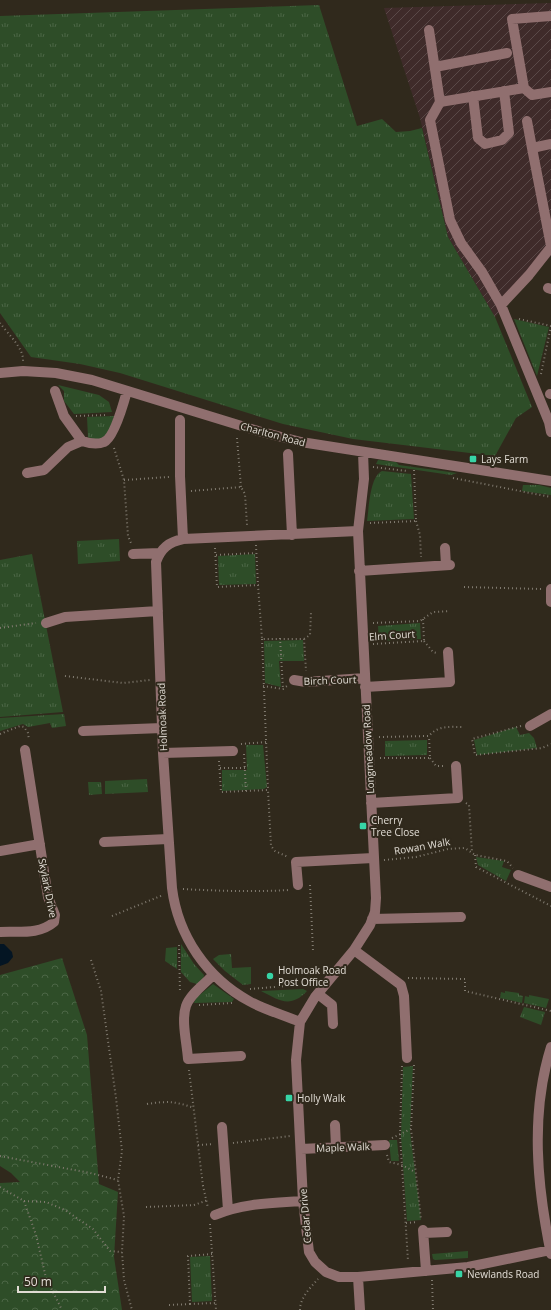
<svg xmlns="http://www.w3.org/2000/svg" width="551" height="1310" viewBox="0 0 551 1310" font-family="'Open Sans',sans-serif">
<defs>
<pattern id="industrial-furrows" width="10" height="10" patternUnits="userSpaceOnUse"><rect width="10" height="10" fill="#3f2b2a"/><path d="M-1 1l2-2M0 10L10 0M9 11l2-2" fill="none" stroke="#5a4948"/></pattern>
<pattern id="grass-tufts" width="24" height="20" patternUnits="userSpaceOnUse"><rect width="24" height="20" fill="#2e4d28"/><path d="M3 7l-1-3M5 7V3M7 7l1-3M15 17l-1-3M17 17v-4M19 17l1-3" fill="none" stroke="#4c6646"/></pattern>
<pattern id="forest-crowns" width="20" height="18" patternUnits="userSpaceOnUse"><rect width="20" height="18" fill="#2e4d28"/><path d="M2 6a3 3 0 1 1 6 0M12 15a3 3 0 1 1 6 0" fill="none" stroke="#4c6646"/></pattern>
</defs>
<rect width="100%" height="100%" fill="#30291c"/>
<path fill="url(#industrial-furrows)" d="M551,3v253l-56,61 -47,-80 -28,-119 -36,-110z"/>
<path fill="url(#grass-tufts)" d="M319,5l38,121 25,-7 14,13 14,-1 12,-3 26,109 47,80 37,90 -16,11 -21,38 -142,-17 -70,-15 -163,-51 -40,-9 -49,-7 -31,-44v-297z
M514,319l35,8 -12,49z
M58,385l41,10 10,7 3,10 -38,2 -10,-13v-10z
M114,416l-4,15 -8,8h-12l-2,-2 -1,-20z
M378,460l18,2 3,3 58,8 -6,2 -75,-11z
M382,471l29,3 3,45 -47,2c2,-13 3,-45 15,-50z
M523,485h16l12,3v7l-29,-4z
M119,539l1,22 -42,3 -1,-23z
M32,554l31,158 -63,5v-157z
M255,554l1,30 -37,1 -1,-29z
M420,623l1,16 -42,2 -1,-15z
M303,640l1,21h-25l2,26 -16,-4 -1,-42z
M64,714l2,12 -14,2 -2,-5 -22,4 -5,-3 -23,7v-13z
M516,727l4,8 9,-2 5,5 3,10 -60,7 -3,-15z
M427,740v15l-42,1v-15z
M246,745h17l4,42 -3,2 -42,2v-21h25z
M147,779l1,13 -43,2v-13z
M88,782h13l1,12 -13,1z
M476,857l28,4 -2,6 9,3 -5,11 -28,-16z
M181,944l13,20 10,11 -1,5 -6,4 -7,-2 -9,-10z
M177,947v22l-12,-8 1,-13z
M231,954l1,14 19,-1v17l-8,1 -18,-14 -12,-12 6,-4z
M213,984l21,15 -2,3 -38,1 2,-5z
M303,989l4,2c-17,18 -28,9 -46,0z
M505,991l14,2v2l4,1 -1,7 -22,-5 1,-6 4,1z
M529,995l20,4 -3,9 -22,-5 1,-7 4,1z
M524,1007l21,5 -4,13 -21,-8z
M413,1066l-3,65 11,89 -14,1 -6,-84 2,-70z
M389,1140h8l2,21h-8z
M468,1251v7l-33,2 -2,-1 -1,-5z
M210,1256l2,45 -20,1 -2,-45z"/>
<path fill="url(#forest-crowns)" d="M62,958l25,77 12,149 19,8 -4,65 8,53h-122v-127l20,-1 -9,-9 -11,-7v-191z"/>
<path fill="#041523" d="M0,944h4l8,8 1,5 -5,6 -8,3z"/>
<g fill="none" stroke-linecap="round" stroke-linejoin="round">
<path stroke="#817b70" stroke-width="2" stroke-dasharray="1 3" stroke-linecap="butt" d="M519,319l32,7
M0,323c7,10 24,25 23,38
M541,374l10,-48
M76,416l32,-1
M237,438l4,49
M114,448l10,32 4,56 3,7
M373,467l34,4
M453,478l98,19
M124,480l45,-3
M191,491l50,-4 4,7 2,31
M416,521l4,14 1,22
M370,523l46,-2 -2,-51
M256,545l2,40
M215,548l2,39 41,-2 4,54h42l2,32
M216,555l40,-2
M464,587l77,2
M373,623l47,-2 13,-9 17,-1
M0,628l36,-5
M280,638l3,51
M262,639l6,150
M304,639l6,-4 1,-23
M424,641l9,11 4,1
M373,644l51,-3 -1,-22
M65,676l58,7 27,-3
M263,686l20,3 4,-3
M521,726l-49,13 3,16 67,-7 9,-4
M0,734l20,-8 4,1 4,6 1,7
M379,737l50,-1c9,-11 21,-9 35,-9
M241,744l25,-2
M244,754l2,37
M380,758h50l-1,-22
M430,758l6,8h9
M219,761l2,31 47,-2 3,56 4,5 13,6
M220,768h25
M466,803l3,2 3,47
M475,855l1,12 75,39
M384,860l32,-3 32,-8 17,-1 10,7 32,6 6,7
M310,885l3,66
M183,889c36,2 71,3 107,1
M112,916l51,-21
M179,945l1,48
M91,960l10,31 15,107 6,53 -4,29 6,36 -2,36 2,28 8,30
M408,978l57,1v12l86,20
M250,989l61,-5
M199,1005l34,-2
M414,1065l-3,64 10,91
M402,1066l-2,69 8,126
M189,1070l14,116 5,22
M147,1104c19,-3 28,-3 47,4
M392,1138l19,-9
M233,1143l57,-7
M198,1145l15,-1
M387,1155l2,7 13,3 13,7
M0,1156l90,17 28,7
M0,1187l24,14 12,34 10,43 16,32
M24,1201l22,1 19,8 28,19 17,22 12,1
M146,1207l48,-2 14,-5
M406,1223l11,-1
M210,1224l6,86
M212,1254l-24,2 2,48 25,-1
M432,1280l1,30
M169,1305l21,-1
M300,1310c0,-12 10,-22 18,-31"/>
<path stroke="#906f6f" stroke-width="10" d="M429,30l11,72 -10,18 20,100 11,23 21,29 19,33 48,117 2,10
M435,67l72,-14
M524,88l8,7 19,-3
M473,96l5,42 7,6 17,-4 7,-7 -5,-42
M440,102l84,-14 -12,-69 39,-3
M527,121l5,27
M551,144l-19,4 19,98
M548,288l3,1
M501,305l28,-30 22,-28
M0,373l23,-2 33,2 36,7 166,51 43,11 250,39
M55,391l9,25 18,25c6,2 15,4 22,1 10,-4 20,-40 23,-51
M550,394h1
M180,420v56l3,63
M363,452l1,27 -6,52 18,367 -1,14 -5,13 -16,25 -39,47 -15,25 -4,38 7,141 6,51 6,10 11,10 13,5h19l110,-10 83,-17
M288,454l4,81
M27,473l17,-3 24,-23 14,-6
M445,548l1,17
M133,554l26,-1
M359,571l91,-6
M551,589v13
M46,623l19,-6 93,-6
M294,680l12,2 59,-4
M365,687l85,-5 -2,-30
M530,726l21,-12
M83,731l79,-3
M163,753l70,-2
M371,803l87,-5 -2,-32
M104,842l64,-3
M0,851l40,-7
M518,875l33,12
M298,885l-2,-23 77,-4
M372,919l89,-2
M0,932c19,-1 39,3 54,-10l1,-7 -7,-18 -23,-147
M354,950l47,35 3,11 3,62
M213,975c-8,9 -23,19 -27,31 -5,15 1,37 2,53l53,-3
M318,994l14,11 1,19
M300,1022c-16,-7 -35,-12 -51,-21 -42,-23 -71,-65 -77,-113l-9,-135 -7,-191c5,-14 13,-20 27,-23l175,-8
M551,1047c-21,67 -14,139 0,207
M335,1125l1,22
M222,1127l6,83
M301,1149l84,-4
M215,1215c28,-12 58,-12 88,-14
M423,1230l3,41
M424,1233l23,-1
M358,1277l2,33"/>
</g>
<g fill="#37d4a6" stroke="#30291c" stroke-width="1.5">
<rect x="469" y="455" width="8" height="8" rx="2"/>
<rect x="359" y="822" width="8" height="8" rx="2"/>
<circle cx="270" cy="976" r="4"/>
<rect x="285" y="1094" width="8" height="8" rx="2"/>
<rect x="455" y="1270" width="8" height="8" rx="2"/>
</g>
<g text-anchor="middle" stroke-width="4" stroke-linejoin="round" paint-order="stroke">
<g font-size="10" fill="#e1dcd4" stroke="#30291c">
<text transform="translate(273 434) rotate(15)" y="4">Charlton Road</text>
<text transform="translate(392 635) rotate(-4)" y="4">Elm Court</text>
<text transform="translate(330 680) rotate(-2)" y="4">Birch Court</text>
<text transform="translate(162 717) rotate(-92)" y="4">Holmoak Road</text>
<text transform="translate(368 749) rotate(-93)" y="4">Longmeadow Road</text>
<text transform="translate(422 846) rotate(-10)" y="4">Rowan Walk</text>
<text transform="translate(48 888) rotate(79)" y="4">Skylark Drive</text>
<text transform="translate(343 1147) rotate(-2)" y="4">Maple Walk</text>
<text transform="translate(305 1216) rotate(-95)" y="4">Cedar Drive</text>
</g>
<g font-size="10" fill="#e1dcd4" stroke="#30291c" text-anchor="start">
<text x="481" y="463">Lays Farm</text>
<text x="371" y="824">Cherry<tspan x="371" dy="12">Tree Close</tspan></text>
<text x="278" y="974">Holmoak Road<tspan x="278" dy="12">Post Office</tspan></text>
<text x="297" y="1102">Holly Walk</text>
<text x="467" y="1278">Newlands Road</text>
</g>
</g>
<path d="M18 1286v6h87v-6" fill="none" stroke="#e1dcd4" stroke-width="2"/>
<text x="24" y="1286" font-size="12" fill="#e1dcd4" stroke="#30291c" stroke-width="3" paint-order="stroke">50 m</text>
</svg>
